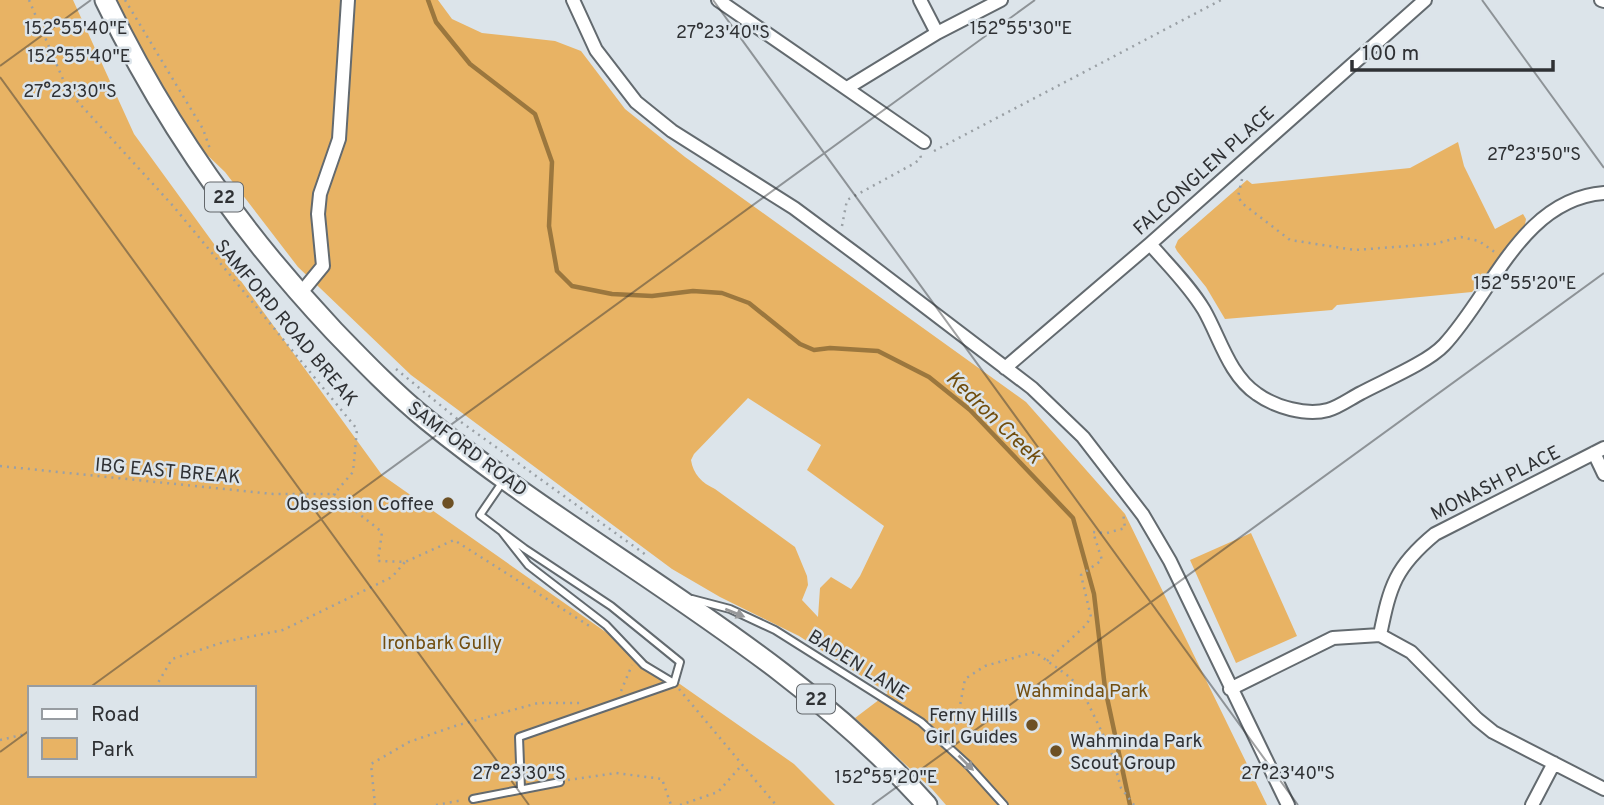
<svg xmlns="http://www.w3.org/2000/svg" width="1604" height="805" viewBox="0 0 1604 805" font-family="Overpass,sans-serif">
<rect width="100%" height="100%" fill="#dce4ea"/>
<path fill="#e8b364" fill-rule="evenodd" d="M0,0h73l61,134 248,341 412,289 41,41h-835zM30,688h224v87h-224z
M115,0h323l14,19 30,14 73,8 26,10 44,58 60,48 341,245 99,112 142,291h-321l-14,-16 -77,-71 33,-25 -89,-57 -79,-39 -48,-28 -261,-194 -113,-108 -73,-95 -22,-21 -29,-43zM748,398l73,47 -14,25 77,56 -24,50 -9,13 -20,-12 -11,11 -2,29 -16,-17 6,-15 -1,-9 -12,-29 -80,-58c-13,-6 -22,-15 -24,-29l3,-6z
M1458,142l6,24 31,63 28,-15 3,5 -2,11 -52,62 -135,13 -5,5 -107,9 -19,-32 -29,-36 -2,-4 3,-7 69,-60 5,4 158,-16z
M1251,533l46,103 -61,27 -46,-103z"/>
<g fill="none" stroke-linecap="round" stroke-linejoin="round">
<path stroke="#9b773e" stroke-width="4.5" d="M428,0l8,22 34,42 65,50 17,48 -3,64 8,45 15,15 40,8 40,2 41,-5 29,2 27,10 51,41 14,6 16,-2 48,3 51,26 41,33 103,108 21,76 11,94 25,117"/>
<defs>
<path id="lane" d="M502,532l26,33 78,60 38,40 30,18 6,-21 -69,-56 -86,-57 -45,-34 24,-35
M692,599l38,10 45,21 146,92 47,43 36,40
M521,789l-2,-52 155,-54
M473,799l87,-17"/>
<path id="street" d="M573,0l23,50 40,52 36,29 122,77 66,49 172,131 51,49 60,78 27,46 118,244
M718,0l206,142
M920,0l17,33
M1601,0l3,1
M847,88l90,-55 64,-33
M1150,244c18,21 39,41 54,66 16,28 25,65 53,84 18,13 49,22 71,16 11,-3 23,-12 33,-17 22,-12 66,-30 83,-48 48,-51 78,-146 160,-152
M300,294l23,-28 -5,-52 2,-20 19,-55 9,-139
M1005,368l145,-124 275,-244
M1594,453l10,21
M1380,635c10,-49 15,-68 55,-101l169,-86
M1230,689l103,-51 47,-3 31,17 66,67 16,13 111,57
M1532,805l22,-42"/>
<path id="primary" d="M105,0c58,121 137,233 229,331 30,31 60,62 93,89 163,133 358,226 500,385"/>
</defs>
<use href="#lane" stroke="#636a6f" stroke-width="10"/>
<use href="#street" stroke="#636a6f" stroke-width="16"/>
<use href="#primary" stroke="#636a6f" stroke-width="23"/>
<path stroke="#9aa0a5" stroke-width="2.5" stroke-dasharray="2 5" stroke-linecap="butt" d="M29,0l39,91 106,116 183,222 -4,43 -19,22 48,38 -4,29 27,1 49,-22 137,87
M125,0l78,129 7,20
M934,151l287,-151
M1242,179l-4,18 5,7 47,36 65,10 79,-6 27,-7 18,4 17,12
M842,226l5,-26 68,-37 6,-5 -1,-4
M396,369l65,53 185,133
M0,466l273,28h61
M1047,661l39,-36 5,-8 -10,-42 21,-15 -9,-28 14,1 18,-5 -2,-16
M155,688l17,-29 52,-17 59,-12 109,-53 13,-15
M679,689l97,116
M621,691l11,-26
M951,737l4,-5 10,-53 20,-13 50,-14 36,26 14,19 26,54 10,37 13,17
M0,740l30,-7
M568,780l48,-7 46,6 9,26
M375,805l-4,-41 38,-22 46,-16 83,-23h46
M436,805l27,-5
M680,805l38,-13 23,-26"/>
<use href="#lane" stroke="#fff" stroke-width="6"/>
<use href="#street" stroke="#fff" stroke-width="12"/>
<use href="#primary" stroke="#fff" stroke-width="19"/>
</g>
<defs><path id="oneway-solid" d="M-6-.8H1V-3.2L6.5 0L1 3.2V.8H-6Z" transform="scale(1.75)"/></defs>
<g fill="#97989a">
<use href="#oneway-solid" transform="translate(735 613) rotate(22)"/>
<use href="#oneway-solid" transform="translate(966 763) rotate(45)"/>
</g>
<path fill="none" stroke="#2f3134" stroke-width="2" stroke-opacity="0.45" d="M713,0l585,805M1482,0l122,168M0,66l91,-66M0,77l529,728M89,688l946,-688M0,752l30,-22M872,805l732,-532"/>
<g fill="#6d5024" stroke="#dce4ea" stroke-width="2.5">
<circle cx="448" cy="503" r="7"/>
<circle cx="1032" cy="725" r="7"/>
<circle cx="1056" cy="751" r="7"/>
</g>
<g text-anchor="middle" stroke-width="5" stroke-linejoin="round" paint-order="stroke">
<g fill="#dce4ea" stroke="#63676b" stroke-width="2">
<rect x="205" y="182.5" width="38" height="29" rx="5"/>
<rect x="797" y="684.5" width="38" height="29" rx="5"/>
</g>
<g font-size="18" font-weight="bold" fill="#2f3134">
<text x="224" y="203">22</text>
<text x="816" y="705">22</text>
</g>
<g font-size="19" fill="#2f3134" stroke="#dce4ea">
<text transform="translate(1203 170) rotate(-42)" y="7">FALCONGLEN PLACE</text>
<text transform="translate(287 322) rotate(50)" y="7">SAMFORD ROAD BREAK</text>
<text transform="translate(468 448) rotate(37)" y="7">SAMFORD ROAD</text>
<text transform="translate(168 470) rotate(5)" y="7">IBG EAST BREAK</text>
<text transform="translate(1495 482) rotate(-27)" y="7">MONASH PLACE</text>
<text transform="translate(859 664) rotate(32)" y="7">BADEN LANE</text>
</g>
<g font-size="19" fill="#2f3134" stroke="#dce4ea" text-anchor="end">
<text x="434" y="510">Obsession Coffee</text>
<text x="1018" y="721">Ferny Hills<tspan x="1018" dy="22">Girl Guides</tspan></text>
<text x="1070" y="747" text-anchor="start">Wahminda Park<tspan x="1070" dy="22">Scout Group</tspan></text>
</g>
<g font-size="19" fill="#724e10" stroke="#dce4ea">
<text x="442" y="649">Ironbark Gully</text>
<text x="1082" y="697">Wahminda Park</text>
</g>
<g font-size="21" font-style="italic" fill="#704d0d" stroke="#dce4ea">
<text transform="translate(994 417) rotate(44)" y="7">Kedron Creek</text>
</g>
</g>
<g font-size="18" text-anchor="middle" fill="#2f3134" stroke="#dce4ea" stroke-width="5" stroke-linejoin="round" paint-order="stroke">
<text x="76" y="34">152°55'40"E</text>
<text x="1021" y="34">152°55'30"E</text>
<text x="723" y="38">27°23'40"S</text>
<text x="79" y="62">152°55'40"E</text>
<text x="70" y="97">27°23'30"S</text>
<text x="1534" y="160">27°23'50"S</text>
<text x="1525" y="289">152°55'20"E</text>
<text x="519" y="779">27°23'30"S</text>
<text x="1288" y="779">27°23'40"S</text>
<text x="886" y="783">152°55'20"E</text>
</g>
<rect x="28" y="686" width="228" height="91" fill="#dce4ea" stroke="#979ca1" stroke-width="2"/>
<rect x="42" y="709" width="35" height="10" fill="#ffffff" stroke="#979ca1" stroke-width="2"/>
<text x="91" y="721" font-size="21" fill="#2f3134">Road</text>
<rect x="42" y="738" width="35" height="21" fill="#e8b364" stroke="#979ca1" stroke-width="2"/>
<text x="91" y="756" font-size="21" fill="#2f3134">Park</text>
<path d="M1352 60v10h201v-10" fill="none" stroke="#2f3134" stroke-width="3.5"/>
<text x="1362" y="60" font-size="21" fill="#2f3134" stroke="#dce4ea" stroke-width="5" paint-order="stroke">100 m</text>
</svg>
